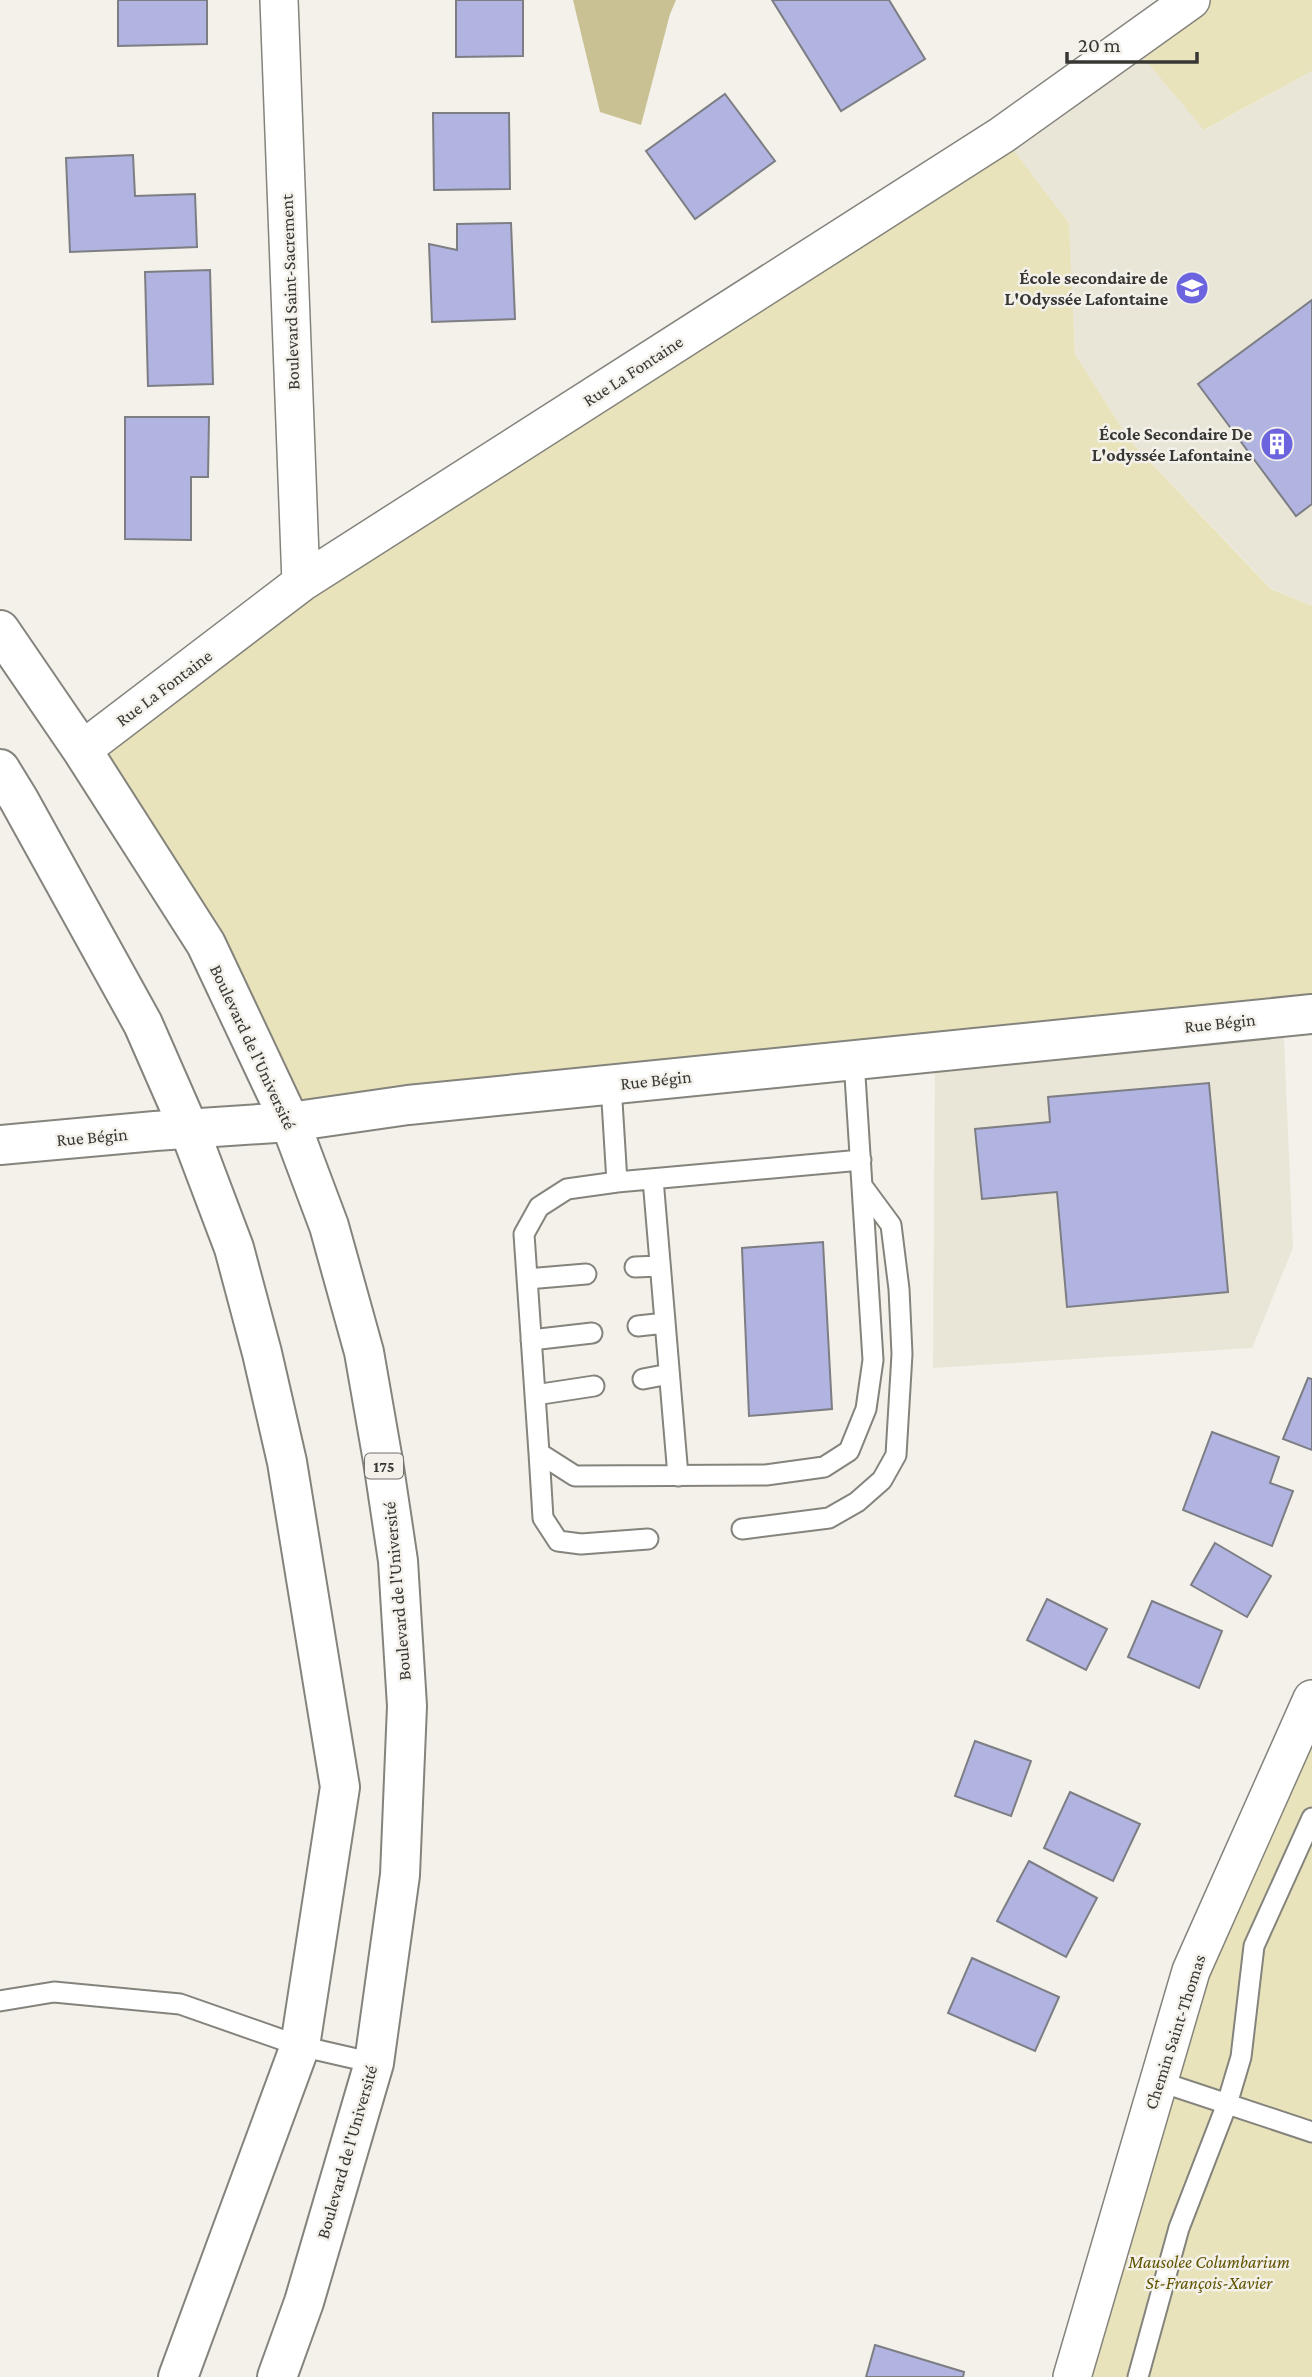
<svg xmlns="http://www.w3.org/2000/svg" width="1312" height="2377" viewBox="0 0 1312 2377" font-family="'Crimson Pro',serif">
<rect width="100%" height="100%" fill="#f3f1ea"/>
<path fill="#e9e6d8" d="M1131,43l74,87 107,-59v535l-40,-17 -142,-148 -55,-87 -6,-131 -67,-88z
M1283,1017l10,231 -41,100 -319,20 2,-316z"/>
<path fill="#e9e3bc" d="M1191,0h121v71l-108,59 -73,-87z
M1002,135l67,88 6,131 55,87 141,148 41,17v408l-1022,108 -208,-372z
M1312,1699v678h-240l86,-296z"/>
<path fill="#c9c193" d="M573,0h103l-6,14 -29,111 -41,-13z"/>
<path fill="#b1b4e0" stroke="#7d7e84" stroke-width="2" d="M118,0h89v44l-89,2z
M456,0h67v56l-67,1z
M772,0h117l36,59 -84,52z
M725,94l50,67 -80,58 -49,-68z
M433,113h76l1,76 -76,1z
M133,155l2,41 60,-2 2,53 -127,5 -4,-94z
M511,223l4,96 -83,3 -3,-78 28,6v-26z
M210,270l3,114 -65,2 -3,-114z
M1312,300v204l-16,12 -98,-132z
M125,417h84l-1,60h-17v63l-66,-1z
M1209,1083l19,209 -161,15 -10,-115 -75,7 -7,-70 75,-7 -2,-25z
M823,1242l9,167 -83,7 -7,-168z
M1308,1378l4,1v71l-29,-11z
M1212,1432l67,25 -9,26 23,8 -21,55 -89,-36z
M1215,1543l56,33 -24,41 -56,-32z
M1047,1599l60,30 -21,41 -59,-30z
M1152,1601l70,30 -23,57 -71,-31z
M975,1741l56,20 -20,55 -56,-20z
M1070,1792l70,32 -27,57 -69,-33z
M1029,1861l68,37 -31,59 -69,-36z
M972,1958l87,39 -24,54 -87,-38z
M875,2345l89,27 -1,5h-97z"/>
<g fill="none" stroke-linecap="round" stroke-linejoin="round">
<defs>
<path id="lane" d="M611,1085l6,97 -50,7 -28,18 -15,27 15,219 36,23 191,-1 58,-8 25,-16 17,-42 7,-49 -19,-300
M653,1179l25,297
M617,1182l244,-22
M635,1267l25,-1
M527,1279l59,-5
M638,1326l27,-3
M531,1340l61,-7
M643,1379l26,-5
M535,1395l59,-9
M539,1453l4,65 15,23 23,3 67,-5
M742,1529l87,-11 28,-16 25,-22 14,-25 6,-101 -3,-65 -8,-64 -28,-38
M0,2001l54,-9 126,12 120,42 74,17
M1158,2081l154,51
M1138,2377l41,-149 48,-124 14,-47 13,-111 58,-128"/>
<path id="street" d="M279,0l22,583
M82,750l219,-167 701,-448 189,-135
M1072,2377l119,-406 121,-272"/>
<path id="secondary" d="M0,1145l155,-14 135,-9 118,-17 904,-91"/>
<path id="primary" d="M0,630l82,120 124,194 84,178 39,104 35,126 19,109 15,100 9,145 -7,169 -26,188 -70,239 -27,75
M0,769l19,31 124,224 46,105 45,119 28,105 25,109 53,325 -40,259 -122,331"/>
</defs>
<use href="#lane" stroke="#84837c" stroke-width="23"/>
<use href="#street" stroke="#84837c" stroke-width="40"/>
<use href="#secondary" stroke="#84837c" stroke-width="42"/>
<use href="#primary" stroke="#84837c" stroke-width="42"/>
<use href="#lane" stroke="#fff" stroke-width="19"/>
<use href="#street" stroke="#fff" stroke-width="37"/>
<use href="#secondary" stroke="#fff" stroke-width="38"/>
<use href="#primary" stroke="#fff" stroke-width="38"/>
</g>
<defs>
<symbol id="school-disc" viewBox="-11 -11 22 22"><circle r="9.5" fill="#6b64de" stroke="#f3f1ea"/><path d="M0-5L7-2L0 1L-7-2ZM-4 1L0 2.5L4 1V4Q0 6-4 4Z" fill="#fff"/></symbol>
<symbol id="building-disc" viewBox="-11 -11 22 22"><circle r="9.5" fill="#6b64de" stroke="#f3f1ea"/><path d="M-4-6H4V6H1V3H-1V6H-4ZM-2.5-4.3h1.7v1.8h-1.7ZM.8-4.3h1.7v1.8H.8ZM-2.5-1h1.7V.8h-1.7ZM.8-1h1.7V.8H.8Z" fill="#fff"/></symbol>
</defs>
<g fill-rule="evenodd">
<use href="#school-disc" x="1173" y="269" width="38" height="38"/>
<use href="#building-disc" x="1258" y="425" width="38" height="38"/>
</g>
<g text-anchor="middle" stroke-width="5" stroke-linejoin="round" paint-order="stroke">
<rect fill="#f3f1ea" stroke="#706f6b" stroke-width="2" x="365" y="1453.5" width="38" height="25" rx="5"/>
<g font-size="16" font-weight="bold" fill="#383734">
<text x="384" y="1472">175</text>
</g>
<g font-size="18" font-weight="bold" fill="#383734" stroke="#f3f1ea" text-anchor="end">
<text x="1168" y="284">École secondaire de<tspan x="1168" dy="21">L'Odyssée Lafontaine</tspan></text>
<text x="1252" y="440">École Secondaire De<tspan x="1252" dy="21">L'odyssée Lafontaine</tspan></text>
</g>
<g font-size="18" fill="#383734" stroke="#f3f1ea">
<text transform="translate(290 292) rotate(-92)" y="6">Boulevard Saint-Sacrement</text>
<text transform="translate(633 371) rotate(-33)" y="6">Rue La Fontaine</text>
<text transform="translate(164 688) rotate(-37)" y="6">Rue La Fontaine</text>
<text transform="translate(1220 1023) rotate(-6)" y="6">Rue Bégin</text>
<text transform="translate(253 1047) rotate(65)" y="6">Boulevard de l'Université</text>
<text transform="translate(656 1080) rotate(-6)" y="6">Rue Bégin</text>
<text transform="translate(92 1137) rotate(-5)" y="6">Rue Bégin</text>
<text transform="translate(397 1591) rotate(-95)" y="6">Boulevard de l'Université</text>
<text transform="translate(1175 2032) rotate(-72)" y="6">Chemin Saint-Thomas</text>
<text transform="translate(347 2152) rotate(-74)" y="6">Boulevard de l'Université</text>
</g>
<g font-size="18" font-style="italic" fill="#615400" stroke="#f3f1ea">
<text x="1209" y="2268">Mausolee Columbarium<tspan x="1209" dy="21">St-François-Xavier</tspan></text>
</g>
</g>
<path d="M1067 52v10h130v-10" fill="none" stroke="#383734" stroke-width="3.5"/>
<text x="1078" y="52" font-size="21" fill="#383734" stroke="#f3f1ea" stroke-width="5" paint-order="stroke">20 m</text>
</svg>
